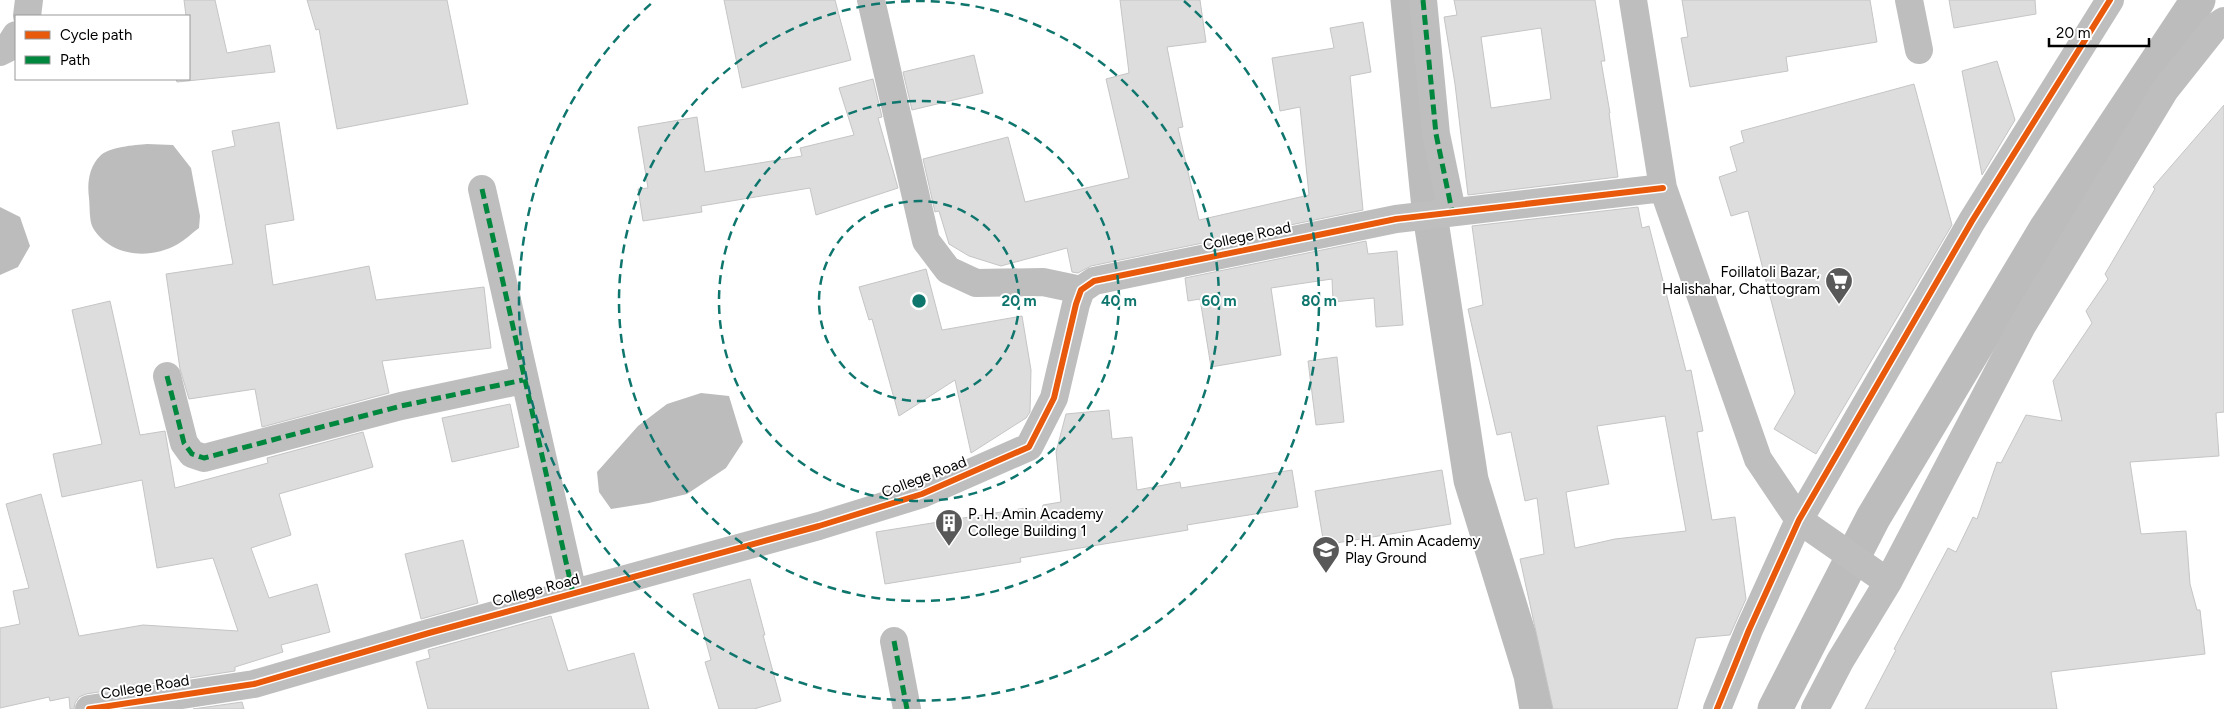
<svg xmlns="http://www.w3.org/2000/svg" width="2224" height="709" viewBox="0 0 2224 709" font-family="Figtree,sans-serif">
<rect width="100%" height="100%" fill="#fff"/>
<path fill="#bcbcbc" d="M147,144l26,1 18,23 9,48 -1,12c-7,5 -14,12 -21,16 -28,16 -67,13 -85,-16 -4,-7 -3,-21 -4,-30 -2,-15 0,-31 11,-42 8,-9 35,-11 47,-12z
M0,207l20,10 10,29 -12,21 -18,8z
M701,393l28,3 14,46 -17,26 -39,26 -38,9 -38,6 -12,-17 -2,-20 41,-46 29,-22z"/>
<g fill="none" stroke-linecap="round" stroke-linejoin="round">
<path stroke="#bcbcbc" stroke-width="35" d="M1408,0l21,208 42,272 60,195 6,34
M1775,709l98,-191 173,-289 152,-229"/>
</g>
<path fill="#ddd" stroke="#c5c5c5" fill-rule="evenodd" d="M184,0h31l12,53 43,-8 5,27 -98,10 -1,-3h13v-63h-3z
M307,0h140l21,104 -131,25 -18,-100 -3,1z
M724,0h111l16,60 -109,28z
M1120,0h80l6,42 -39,5 16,80 -5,1 21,92 110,-25 -9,-88 -20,4 -8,-53 62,-10 -4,-20 33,-6 8,50 -21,4 13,134 -272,56 -13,7 -6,-1 -5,-24 -66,18 -32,-10 -20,-12 -10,-33 -4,1 -12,-53 85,-22 17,65 104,-24 -23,-99 23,-6z
M1454,0h141l10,61h-4l9,52h-1l9,64 -150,18 -13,-111 -11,-67 13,-2zM1541,28l10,71 -60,9 -10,-71z
M1682,0h188l7,42 -91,15 2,14 -98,16 -9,-49 7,-1z
M1949,0h86l1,14 -82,14z
M974,55l9,38 -71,17 -9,-38z
M1997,61l18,59 -33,55 -20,-104z
M873,79l9,38 -4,1 20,70 -82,27 -6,-27 -109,18 1,6 -59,9 -5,-32 10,-1 -10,-61 59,-10 8,55 97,-16 -2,-8 54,-13 -15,-47z
M1914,84l38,141 -136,229 -42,-25 21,-36 -47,-182 -17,5 -12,-39 18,-6 -7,-24 14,-5 -3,-11z
M2224,105v307l-8,1 3,43 -89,6 11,72 45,-3 4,53 7,26h3l5,44 -154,18 6,37h-192l31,-59 -2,-1 54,-101 8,4 17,-35 4,2 20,-57 4,1 25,-48 36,6 -9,-40 39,-58 -6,-12 22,-32 -3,-5 50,-85 -2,-2z
M279,122l15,98 -29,5 8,60 96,-19 7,34 108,-13 7,61 -109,13 7,32 -127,34 -7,-38 -66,10 -9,-30 -14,-95 67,-10 -21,-113 23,-5 -3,-15z
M1638,207l4,21 7,-2 37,145 5,-1 12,61 -6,1 15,88 23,-3 11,82 -16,36 -34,3 -19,71h-124l-33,-150 24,-5 -7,-56 -12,3 -14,-69 -14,3 -29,-126 15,-4 -11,-79zM1665,416l21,115 -71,8 -40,9 -9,-56 43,-8 -12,-58z
M1366,241l2,13 29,-3 6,74 -27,2 -2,-29 -41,4 -1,-23 -61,9 10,67 -70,12 -11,-68 -12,2 -3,-23z
M926,269l16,61 80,-14 9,54 -1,42 -4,6 -55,35 -16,-73 -56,36 -27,-97 -3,1 -10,-33z
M110,301l30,134 25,-4 10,57 93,-25 -1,-5 96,-26 10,35 -94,27 12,41 -40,13 18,50 48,-14 13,48 -49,13 2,7 -48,15v4l-149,23 -7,3 -4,6 -1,6h-4l-1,-12 -19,4 -1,-4 -49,11v-80l20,-4 -7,-33 16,-3 -23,-84 35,-10 38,142 64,-11 95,6 -25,-73 -56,10 -15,-88 -80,17 -9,-43 49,-10 -30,-134z
M1337,357l7,65 -28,3 -8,-64z
M510,404l9,43 -67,15 -10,-44z
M1109,410l3,29 20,-2 5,53 43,-8 1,6 111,-18 6,37 -111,18 1,5 -168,28 1,4 -136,22 -9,-52 150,-24 -1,8 15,2 3,-13 18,-3 -5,-50 10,-38z
M1442,470l9,54 -127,21 -9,-54z
M463,540l15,63 -57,16 -16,-65z
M750,579l15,56h-2l18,66 -27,8h-35l-14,-47 6,-2 -18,-66z
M551,616l17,55 66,-18 15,56h-221l-12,-47 14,-4 -2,-8z
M242,702l2,7h-51z"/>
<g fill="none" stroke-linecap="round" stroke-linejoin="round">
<path stroke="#bebebe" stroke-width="28" d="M871,0l55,241 22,29 28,13 67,-1 38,8
M1423,0l13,134 16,77
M1633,0l30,188 95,271 41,61 89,62
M1909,0l10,50
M27,16l2,-16
M0,52l8,-4 8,-13
M482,189l91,404
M167,376l17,67 8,11 12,4 197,-52 122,-26
M894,641l13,68
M89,709l165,-25 175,-51 390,-107 103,-32 107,-47 25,-49 22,-94 5,-14 13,-9 302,-62 267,-31
M1717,709l32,-79 50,-110 173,-299 138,-221
M1815,709l25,-48 48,-79 134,-256 143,-236 50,-63 9,-6"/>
<path stroke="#00873e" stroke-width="5" stroke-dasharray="10 5" stroke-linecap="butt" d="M1423,0l13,134 16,77
M482,189l91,404
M167,376l17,67 8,11 12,4 197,-52 122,-26
M894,641l13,68"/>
<defs>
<path id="cycleway" d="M89,709l165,-25 175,-51 390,-107 103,-32 107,-47 25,-49 22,-94 5,-14 13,-9 302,-62 267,-31
M1717,709l32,-79 50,-110 173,-299 138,-221"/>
</defs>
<use href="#cycleway" stroke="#fff" stroke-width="9"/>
<use href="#cycleway" stroke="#e8590c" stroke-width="6"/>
</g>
<g fill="none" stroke="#0f766e" stroke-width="2.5" stroke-dasharray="9 6">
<circle cx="919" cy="301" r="100"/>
<circle cx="919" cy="301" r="200"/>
<circle cx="919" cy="301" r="300"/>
<path d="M1184 1A400 400 0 1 1 654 1"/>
</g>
<defs>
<symbol id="supermarket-pin" viewBox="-11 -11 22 30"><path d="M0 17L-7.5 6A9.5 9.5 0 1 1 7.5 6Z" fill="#595959" stroke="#fff"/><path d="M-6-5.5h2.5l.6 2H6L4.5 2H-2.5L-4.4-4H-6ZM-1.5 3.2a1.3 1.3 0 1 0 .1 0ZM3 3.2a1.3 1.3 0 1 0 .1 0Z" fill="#fff"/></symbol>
<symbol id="building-pin" viewBox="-11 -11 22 30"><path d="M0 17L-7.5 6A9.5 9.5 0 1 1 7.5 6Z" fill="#595959" stroke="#fff"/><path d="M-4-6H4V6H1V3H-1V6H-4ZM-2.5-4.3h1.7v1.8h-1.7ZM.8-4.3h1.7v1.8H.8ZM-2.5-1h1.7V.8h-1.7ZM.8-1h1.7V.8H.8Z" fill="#fff"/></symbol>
<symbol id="school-pin" viewBox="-11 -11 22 30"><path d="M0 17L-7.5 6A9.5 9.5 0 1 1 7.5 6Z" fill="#595959" stroke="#fff"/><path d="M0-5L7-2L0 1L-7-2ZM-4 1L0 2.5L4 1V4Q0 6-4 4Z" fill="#fff"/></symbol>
</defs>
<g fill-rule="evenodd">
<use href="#supermarket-pin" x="1823" y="265" width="32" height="43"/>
<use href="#building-pin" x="933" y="507" width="32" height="43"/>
<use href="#school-pin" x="1310" y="534" width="32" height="43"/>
</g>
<g text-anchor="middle" stroke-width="4" stroke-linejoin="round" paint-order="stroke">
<g font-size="15" fill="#000" stroke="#fff">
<text transform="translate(1247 236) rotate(-12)" y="5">College Road</text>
<text transform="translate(924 477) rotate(-21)" y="5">College Road</text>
<text transform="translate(536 590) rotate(-15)" y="5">College Road</text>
<text transform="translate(145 687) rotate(-9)" y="5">College Road</text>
</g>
<g font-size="15" fill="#000" stroke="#fff" text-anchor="start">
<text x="1820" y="277" text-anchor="end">Foillatoli Bazar,<tspan x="1820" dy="17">Halishahar, Chattogram</tspan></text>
<text x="968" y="519">P. H. Amin Academy<tspan x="968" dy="17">College Building 1</tspan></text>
<text x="1345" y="546">P. H. Amin Academy<tspan x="1345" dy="17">Play Ground</tspan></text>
</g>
</g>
<circle cx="919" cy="301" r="8" fill="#0f766e" stroke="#fff" stroke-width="2.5"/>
<g font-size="15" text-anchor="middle" font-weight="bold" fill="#0f766e" stroke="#fff" stroke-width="4" stroke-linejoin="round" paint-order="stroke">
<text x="1019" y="306">20 m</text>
<text x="1119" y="306">40 m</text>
<text x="1219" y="306">60 m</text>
<text x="1319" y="306">80 m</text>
</g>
<rect x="15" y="15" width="175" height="65" fill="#ffffff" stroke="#999999"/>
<rect x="25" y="31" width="25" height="8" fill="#e8590c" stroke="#999999"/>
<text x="60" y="40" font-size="15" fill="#000000">Cycle path</text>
<rect x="25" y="56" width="25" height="8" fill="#00873e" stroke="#999999"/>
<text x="60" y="65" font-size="15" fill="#000000">Path</text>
<path d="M2049 38v8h100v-8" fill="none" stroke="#000000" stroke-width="2.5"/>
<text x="2056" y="38" font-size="15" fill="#000000" stroke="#ffffff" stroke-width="4" paint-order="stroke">20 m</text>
</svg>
